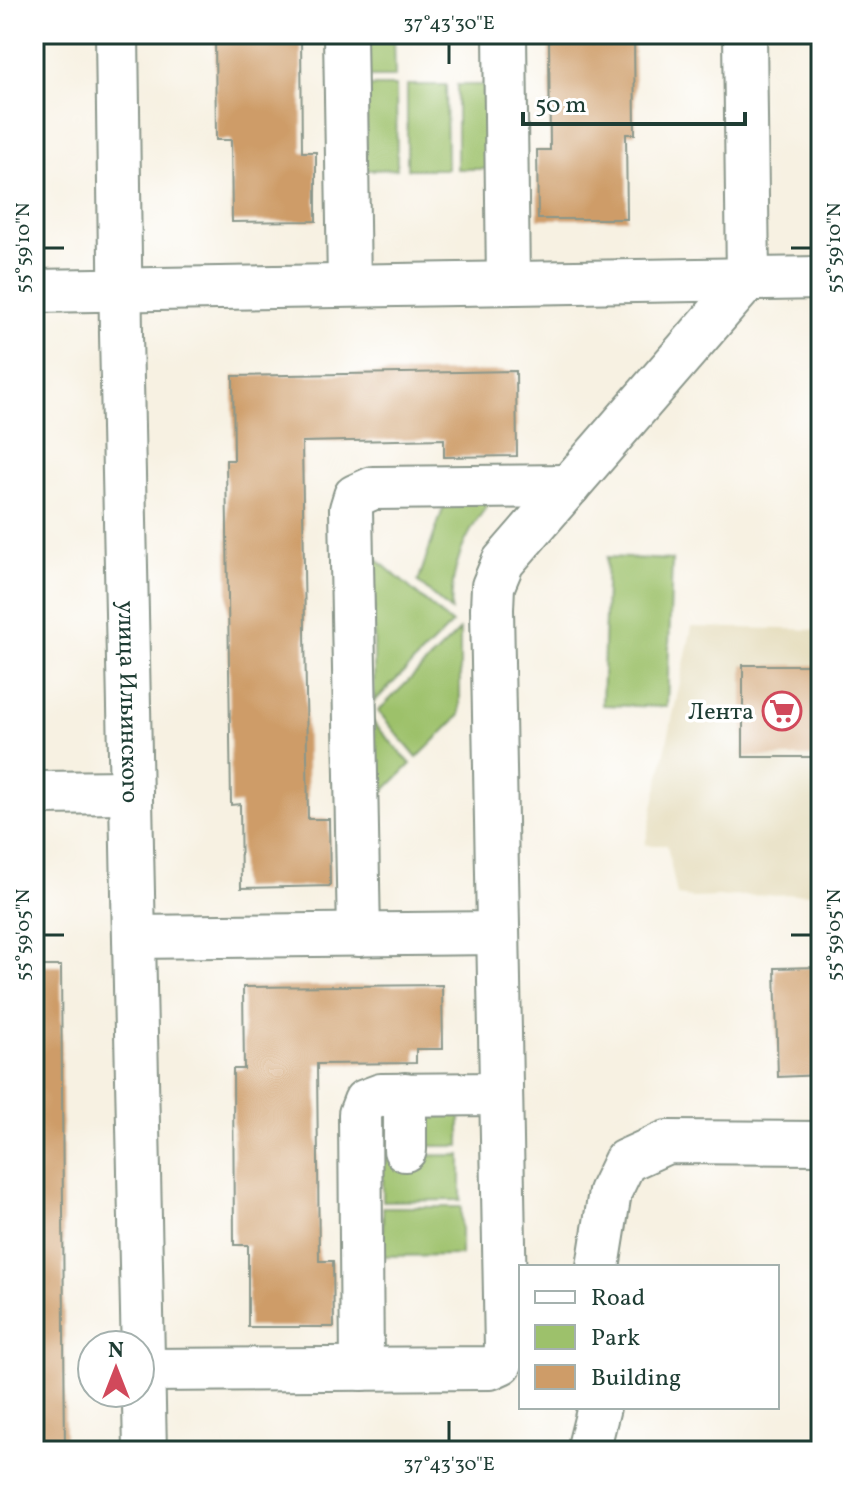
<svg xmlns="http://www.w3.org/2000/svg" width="855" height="1485" viewBox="0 0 855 1485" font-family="Vollkorn,serif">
<rect width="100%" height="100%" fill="#fff"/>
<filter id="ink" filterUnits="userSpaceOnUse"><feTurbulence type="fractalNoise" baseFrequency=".0125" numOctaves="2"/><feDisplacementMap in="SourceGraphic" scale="16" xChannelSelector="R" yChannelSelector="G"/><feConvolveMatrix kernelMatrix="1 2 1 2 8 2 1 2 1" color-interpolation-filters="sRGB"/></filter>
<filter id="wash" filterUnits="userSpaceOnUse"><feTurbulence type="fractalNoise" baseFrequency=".006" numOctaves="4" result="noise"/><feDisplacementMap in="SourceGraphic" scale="32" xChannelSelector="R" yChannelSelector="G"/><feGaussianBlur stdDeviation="1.8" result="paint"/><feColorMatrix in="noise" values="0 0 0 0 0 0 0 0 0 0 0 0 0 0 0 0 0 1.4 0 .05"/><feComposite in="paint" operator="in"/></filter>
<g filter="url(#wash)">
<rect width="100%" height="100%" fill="#f7f1e2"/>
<path fill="#e4dbba" d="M692,627l129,3v263l-128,5 -16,-2 -10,-51h-22z"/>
<path fill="#9dc16b" stroke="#5e7f50" stroke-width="2" d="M367,34h27l1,43h-28z
M407,85h39l1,84h-40z
M457,85h30l1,84h-31z
M366,86h30l1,83 -31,1z
M490,502c-27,35 -39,65 -39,109l-33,-29 27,-79z
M374,557l78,67 -78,78z
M607,557l65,3 -5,147 -65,-2z
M460,630v85l-43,43 -39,-47z
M370,719l41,45 -41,41z
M409,1115h51v31h-51z
M461,1155v45l-78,1v-45z
M383,1207h78v48l-78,1z"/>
<g id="blocks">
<path fill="#ce9c68" d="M215,34h86l1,118h14v69l-84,1 -1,-82h-15z
M549,34h85l1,100h-9l1,85h-89l-1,-69h13z
M516,371l1,85 -73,1v-18l-142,3 6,377h21l1,67 -89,2 -1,-84 -9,1 -5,-345h8l-1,-84z
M743,665h78v92h-78z
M34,966h27l4,485h-31z
M821,967v108l-43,2 -3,-109z
M442,985l1,64h-27v14l-99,1 2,197h14l1,66h-86v-82h-14l-1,-176h11l-1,-82z"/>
</g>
</g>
<g filter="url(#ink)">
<use href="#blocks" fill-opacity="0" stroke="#8b978b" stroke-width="2"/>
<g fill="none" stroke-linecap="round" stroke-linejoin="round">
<defs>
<g id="minor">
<path id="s1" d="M117,34l4,300 24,1117"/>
<path d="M345,34l4,251"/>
<path d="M505,34l3,249"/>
<path d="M34,291l787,-13"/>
<path d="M34,793l97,-1"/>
<path d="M359,935l-8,-426 4,-13 18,-8 196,-2"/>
<path d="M134,937l364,-4"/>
<path d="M405,1094v56"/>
<path d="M598,1267l12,-75 15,-31 42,-19 154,1"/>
<path d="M362,1369l-2,-255 5,-13 16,-6 120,-1"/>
<path d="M143,1370l347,-2 11,-5 5,-13 -14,-741 1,-23 10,-24 245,-283 -3,-245"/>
<path d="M588,1451l11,-44"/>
</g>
</defs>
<use href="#minor" stroke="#8b978b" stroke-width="46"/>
<use href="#minor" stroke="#fff" stroke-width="42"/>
</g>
</g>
<path fill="none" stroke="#1f3d34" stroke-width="3" d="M449,44v20M44,248h20M791,248h20M44,935h20M791,935h20M449,1421v20"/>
<defs>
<symbol id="supermarket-ring" viewBox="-11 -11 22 22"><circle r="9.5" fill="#fff" stroke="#d1495b" stroke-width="1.5"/><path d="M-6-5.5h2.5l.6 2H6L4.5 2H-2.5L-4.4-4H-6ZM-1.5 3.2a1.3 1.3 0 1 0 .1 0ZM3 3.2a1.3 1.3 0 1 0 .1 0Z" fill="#d1495b"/></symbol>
</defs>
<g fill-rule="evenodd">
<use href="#supermarket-ring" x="760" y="689" width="44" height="44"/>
</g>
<g text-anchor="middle" stroke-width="7" stroke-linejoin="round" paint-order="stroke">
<g font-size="24" fill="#1f3d34" stroke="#fff">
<text dy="8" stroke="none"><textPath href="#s1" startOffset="668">улица Ильинского</textPath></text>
</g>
<g font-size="24" fill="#1f3d34" stroke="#fff" text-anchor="end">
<text x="754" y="719">Лента</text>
</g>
</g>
<rect width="855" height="1485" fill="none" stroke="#fff" stroke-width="88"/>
<rect x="519" y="1265" width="260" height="144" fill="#ffffff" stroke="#a5b1ae" stroke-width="2"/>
<rect x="535" y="1291" width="40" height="12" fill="#ffffff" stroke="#a5b1ae" stroke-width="2"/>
<text x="591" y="1305" font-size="24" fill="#1f3d34">Road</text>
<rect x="535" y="1325" width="40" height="24" fill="#9dc16b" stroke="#a5b1ae" stroke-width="2"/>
<text x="591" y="1345" font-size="24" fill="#1f3d34">Park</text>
<rect x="535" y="1365" width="40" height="24" fill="#ce9c68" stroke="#a5b1ae" stroke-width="2"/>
<text x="591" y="1385" font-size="24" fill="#1f3d34">Building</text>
<g transform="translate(116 1369)"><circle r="38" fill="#ffffff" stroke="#a5b1ae" stroke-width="2"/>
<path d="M0-6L14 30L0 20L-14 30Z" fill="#d1495b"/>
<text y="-12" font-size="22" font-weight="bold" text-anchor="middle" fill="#1f3d34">N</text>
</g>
<path d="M523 112v12h222v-12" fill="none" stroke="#1f3d34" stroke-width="4"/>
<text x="535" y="112" font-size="24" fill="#1f3d34" stroke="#ffffff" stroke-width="6" paint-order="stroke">50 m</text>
<rect x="44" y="44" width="767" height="1397" fill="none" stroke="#1f3d34" stroke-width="3"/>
<g font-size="20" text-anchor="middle" fill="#1f3d34">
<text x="449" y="29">37°43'30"E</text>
<text transform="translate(22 248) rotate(-90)" y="7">55°59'10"N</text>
<text transform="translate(833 248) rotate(-90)" y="7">55°59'10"N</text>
<text transform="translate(22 935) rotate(-90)" y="7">55°59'05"N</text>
<text transform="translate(833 935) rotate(-90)" y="7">55°59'05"N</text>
<text x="449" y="1470">37°43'30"E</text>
</g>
</svg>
